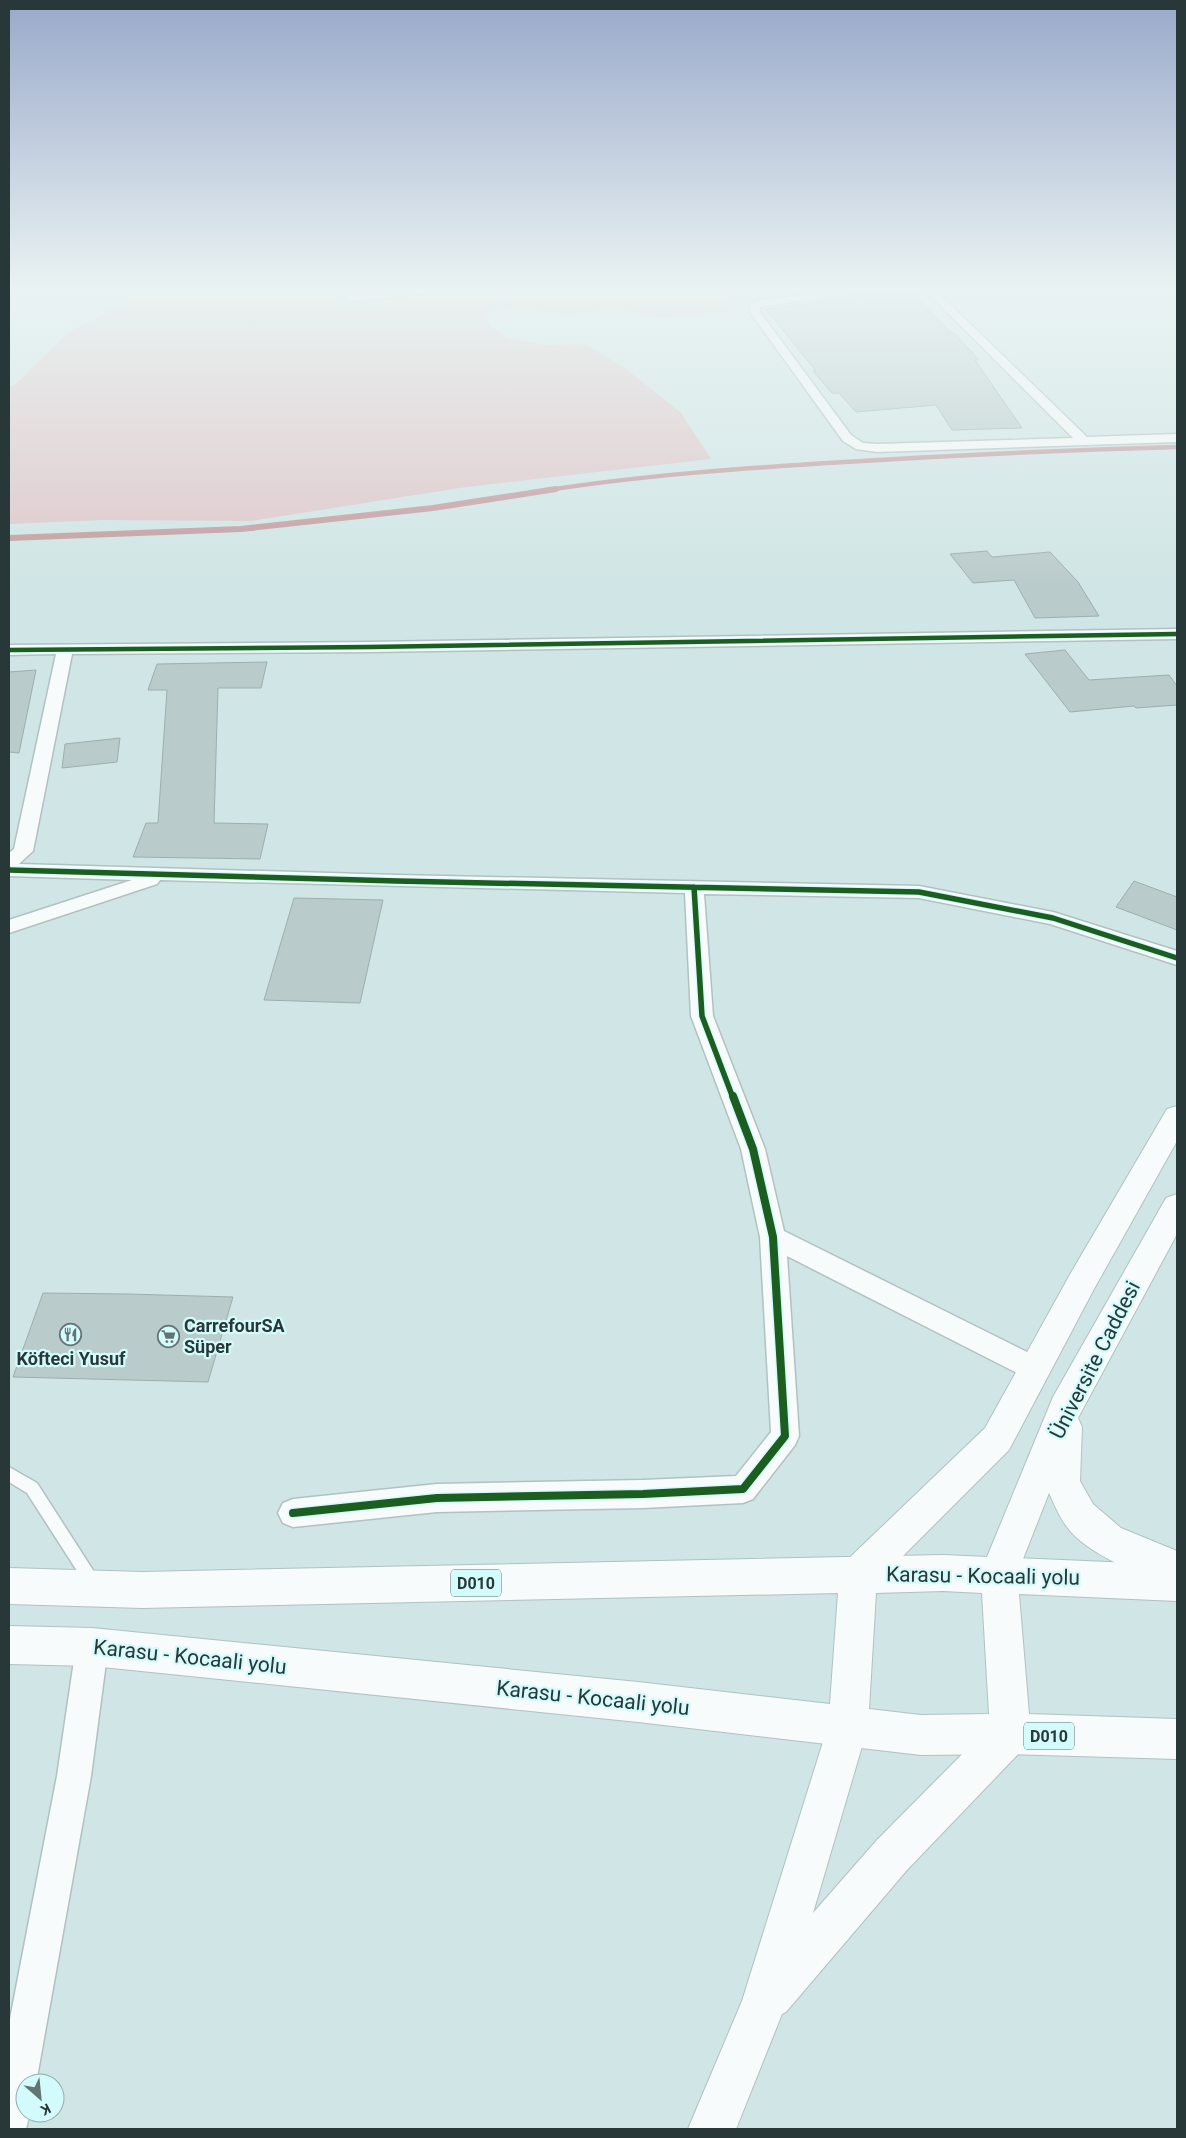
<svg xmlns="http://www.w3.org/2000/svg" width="1186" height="2138" viewBox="0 0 1186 2138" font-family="Roboto,sans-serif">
<rect width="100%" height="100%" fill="#d0e5e5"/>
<path fill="#dec6c8" d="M150,289h174v4l12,10 152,-14h233l7,22 -65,7 -48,-9 -49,5 -67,-7 -14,10 7,10 14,11 40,7 39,-1 40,24 56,45 30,46 -245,28 -215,34 -148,-1 -94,4v-137l7,-3 52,-51z"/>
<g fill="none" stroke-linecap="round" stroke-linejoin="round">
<path stroke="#c3999c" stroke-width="4.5" d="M548,490c98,-15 197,-22 297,-28 111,-7 221,-12 332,-15"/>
<path stroke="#c3999c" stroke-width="6" d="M9,538l232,-9 192,-21 123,-19"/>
</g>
<path fill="#bacbcb" stroke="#9daeae" d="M914,294l37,39h3l25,27h-4l47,68 -70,2 -16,-25 -80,7 -17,-19h-7l-19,-22h3l-50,-62 100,-13z
M987,551l5,6 58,-5 28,30 21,34 -64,2 -21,-38 -41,3 -23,-29z
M1065,650l24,30 80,-5 8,11v19l-41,3 -2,-2 -64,6 -45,-58z
M267,662l-6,26h-43l-4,135 54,1 -8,35 -127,-2 13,-34h12l9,-133h-19l9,-26z
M36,670l-17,83 -10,-1v-80z
M120,738l-3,24 -55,6 3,-24z
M1134,881l43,16v33l-61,-23z
M294,898l89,2 -23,103 -96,-3z
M43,1293l84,1 106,3 -25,85 -195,-5z"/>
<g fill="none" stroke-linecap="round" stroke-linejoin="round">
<defs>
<path id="service" d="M9,1467l28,16 61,95 3,5 -3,5 -5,2 -5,-2 -61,-95 -18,-11z"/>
<path id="minor" d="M412,289h32l-5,3 -89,9 -5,-3 5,-3z
M849,289h26l-5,3 -106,14 -4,1v5l91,123 12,8 14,1 196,-6 -149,-149h10l153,148 90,-3v8l-300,10 -21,-3 -13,-8 -93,-129 1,-8 10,-4z
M1177,629v10l-807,13 -298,2 -39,197 -14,13 378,11 522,11 134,26 124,39v14l-127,-41 -131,-26 -215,-4 9,122 52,133 19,82 261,130 4,8 -4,8 -10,4 -10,-4 -238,-121 12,180 -4,9 -42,54 -10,4 -100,5 -206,4 -144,15 -10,-4 -5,-10 5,-10 10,-4 144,-15 206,-4 93,-4 35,-44 -11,-195 -19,-88 -50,-133 -6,-123 -525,-13 -3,4 -148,49v-13l123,-40 -123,-4v-23l5,-4 42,-195 -47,1v-10l361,-3z
M92,1631l11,5 5,11 -17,129 -55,307h-11v30h5l-4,16h-17v-105l48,-248 19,-129 5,-11z"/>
<path id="tertiary" d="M848,1706l14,6 6,14 -55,187 64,-73 119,-120 14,-6 14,6 6,14 -6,14 -117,122 -121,142 -4,2 -46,115h-48l54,-128 86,-275 6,-14z"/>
<path id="secondary" d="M1177,1106v35l-83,148 -85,161 -138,138 -13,5 -13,-5 -6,-13 6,-13 140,-134 87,-157 95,-162z
M1177,1194v40l-99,184 4,9 -2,54 13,23 28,24 56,23v36c-32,-10 -90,-32 -110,-60 -7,-9 -13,-23 -18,-34l-37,94 -13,5 -13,-5 -6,-13 73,-177 113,-199z"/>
<path id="trunk" d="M943,1555l234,10v36l-158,-7 10,120 148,5v40l-167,-5 -89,1 -283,-33 -546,-56 -83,-2v-38l83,2 546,54 192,22 8,-111 -696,15 -133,-4v-36l133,4zM943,1591l39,2 7,121 -68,1 -52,-6 7,-116z"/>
</defs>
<use href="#service" stroke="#b1c1c2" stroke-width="3"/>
<use href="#minor" stroke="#b1c1c2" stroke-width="3"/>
<use href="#tertiary" stroke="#b1c1c2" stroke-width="2"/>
<use href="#secondary" stroke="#b1c1c2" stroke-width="2"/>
<use href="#trunk" stroke="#b1c1c2" stroke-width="2"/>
<use href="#service" fill="#f8fbfb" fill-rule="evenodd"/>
<use href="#minor" fill="#f8fbfb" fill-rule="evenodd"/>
<use href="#tertiary" fill="#f8fbfb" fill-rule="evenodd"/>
<use href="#secondary" fill="#f8fbfb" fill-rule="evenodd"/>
<use href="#trunk" fill="#f8fbfb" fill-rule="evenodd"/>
<defs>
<path id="cycleway-far2" d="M9,650l361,-3 807,-13"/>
<path id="cycleway-far1" d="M9,870l388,11 522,11 134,26 124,40
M694,887l8,129 31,82"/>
<path id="cycleway" d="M293,1513l144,-15 206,-4 100,-5 42,-53 -12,-199 -20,-88 -20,-53"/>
</defs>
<use href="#cycleway-far2" stroke="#d4fbfc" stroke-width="6"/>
<use href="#cycleway-far1" stroke="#d4fbfc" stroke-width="8"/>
<use href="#cycleway" stroke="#d4fbfc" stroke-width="11"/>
<use href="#cycleway-far2" stroke="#1b5e20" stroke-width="4.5"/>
<use href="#cycleway-far1" stroke="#1b5e20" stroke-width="5.5"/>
<use href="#cycleway" stroke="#1b5e20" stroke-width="8"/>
</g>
<linearGradient id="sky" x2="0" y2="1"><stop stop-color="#99a9ca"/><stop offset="0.49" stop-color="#eaf3f3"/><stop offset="1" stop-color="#eaf3f3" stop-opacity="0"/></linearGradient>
<rect width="1186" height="588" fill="url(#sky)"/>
<defs>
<symbol id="restaurant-ring" viewBox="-11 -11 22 22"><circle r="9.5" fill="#d4fbfc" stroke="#637475" stroke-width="1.5"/><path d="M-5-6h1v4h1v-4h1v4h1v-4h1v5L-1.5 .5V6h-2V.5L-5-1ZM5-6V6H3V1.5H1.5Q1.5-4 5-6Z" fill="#637475"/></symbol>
<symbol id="supermarket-ring" viewBox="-11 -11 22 22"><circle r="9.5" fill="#d4fbfc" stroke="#637475" stroke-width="1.5"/><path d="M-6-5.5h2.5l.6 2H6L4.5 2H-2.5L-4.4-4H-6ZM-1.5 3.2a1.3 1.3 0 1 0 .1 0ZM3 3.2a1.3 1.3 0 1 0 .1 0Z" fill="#637475"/></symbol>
</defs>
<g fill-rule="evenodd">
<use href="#restaurant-ring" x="58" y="1322" width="25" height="25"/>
<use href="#supermarket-ring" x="156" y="1324" width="25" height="25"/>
</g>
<g text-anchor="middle" stroke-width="4.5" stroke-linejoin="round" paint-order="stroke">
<g fill="#d4fbfc" stroke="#5c7273" stroke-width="1">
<rect x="451" y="1569.5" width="50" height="27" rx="4"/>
<rect x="1024" y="1722.5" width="50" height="27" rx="4"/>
</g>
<g font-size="16" font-weight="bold" fill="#283738">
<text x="476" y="1589">D010</text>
<text x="1049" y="1742">D010</text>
</g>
<g font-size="18" font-weight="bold" fill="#283738" stroke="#d4fbfc" text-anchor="start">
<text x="184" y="1332">CarrefourSA<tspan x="184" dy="21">Süper</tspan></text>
<text x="71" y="1365" text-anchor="middle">Köfteci Yusuf</text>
</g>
<g font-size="21" fill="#283738" stroke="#d4fbfc">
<text transform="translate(1095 1360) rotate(-63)" y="7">Üniversite Caddesi</text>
<text transform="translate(983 1576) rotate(1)" y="7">Karasu - Kocaali yolu</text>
<text transform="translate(190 1657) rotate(6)" y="7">Karasu - Kocaali yolu</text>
<text transform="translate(593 1698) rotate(6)" y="7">Karasu - Kocaali yolu</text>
</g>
</g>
<rect width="1186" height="2138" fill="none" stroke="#283738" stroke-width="20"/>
<g transform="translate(40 2098) rotate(153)"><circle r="24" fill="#d4fbfc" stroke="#8fadae"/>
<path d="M0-4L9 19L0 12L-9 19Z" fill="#637475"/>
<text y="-8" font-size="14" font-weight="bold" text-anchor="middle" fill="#283738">K</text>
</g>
</svg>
